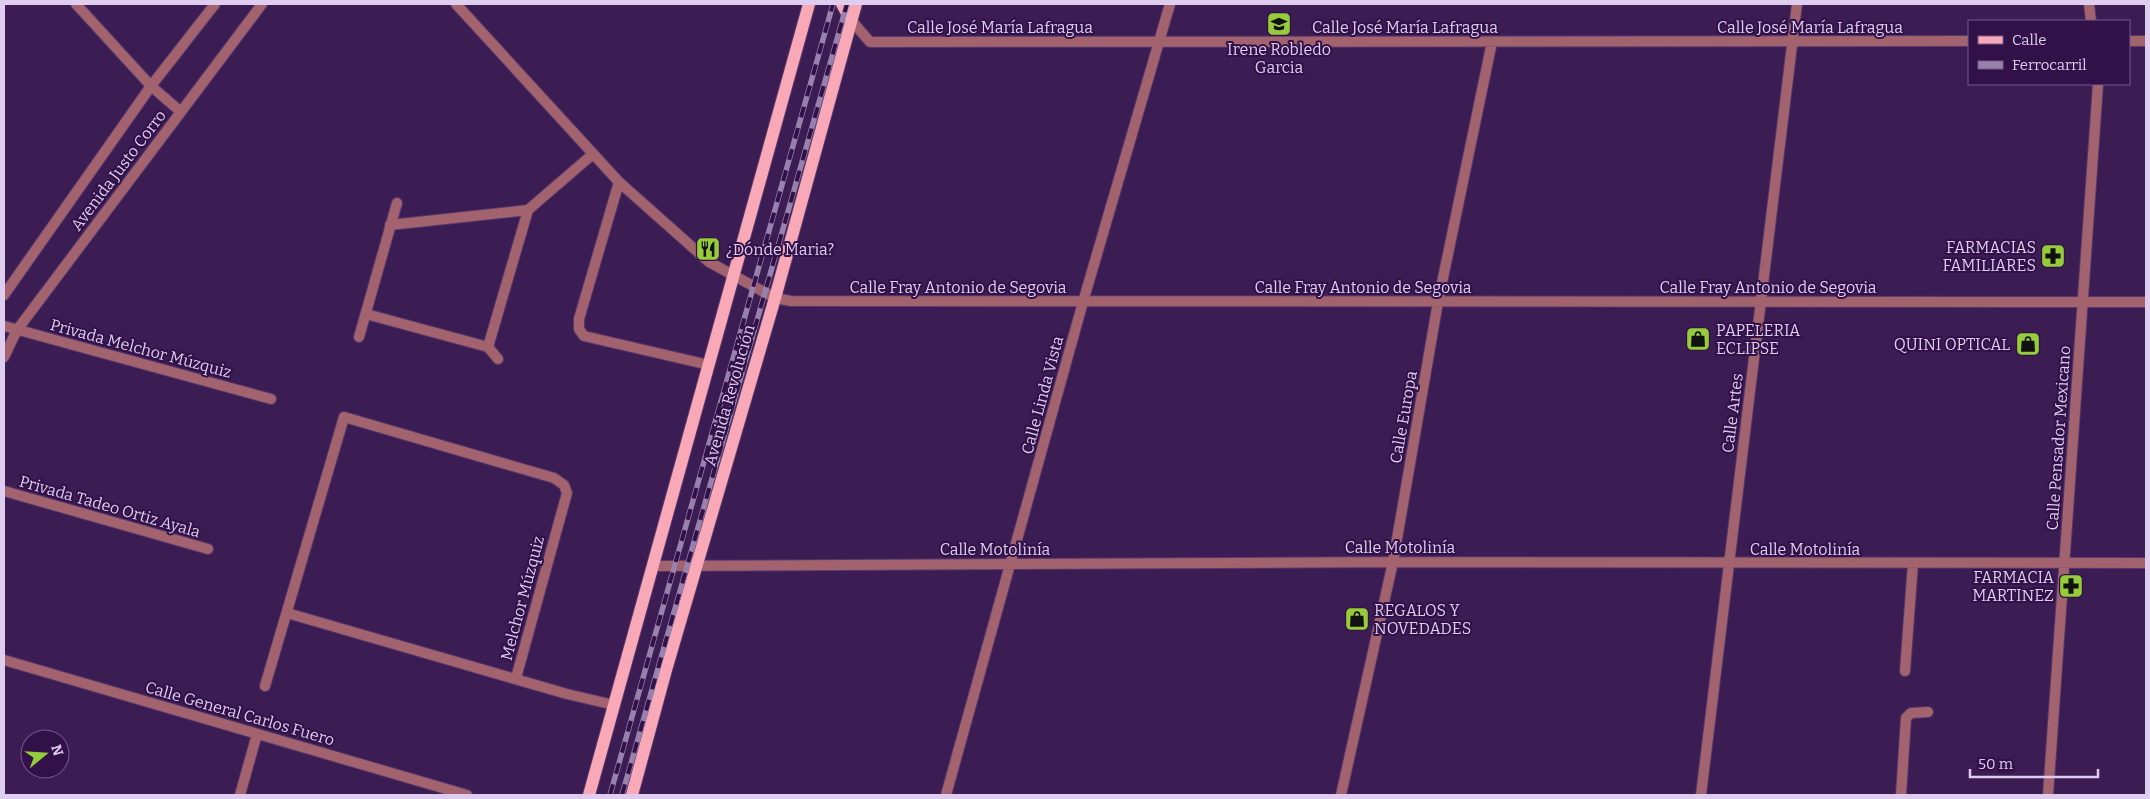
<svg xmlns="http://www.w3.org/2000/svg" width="2150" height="799" viewBox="0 0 2150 799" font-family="Bitter,serif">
<rect width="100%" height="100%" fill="#3b1c53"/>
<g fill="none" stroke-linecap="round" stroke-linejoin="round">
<defs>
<path id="minor" d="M76,4l75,82 30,26
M456,4l163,178 90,80 66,36 16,3 1355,1
M2089,4l2,17
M851,20l19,22 1099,-1
M2129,41h17
M619,182l-40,137v10l5,7 125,29
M390,225l138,-15 65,-56
M4,295l147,-209 64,-82
M366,314l122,33 10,12
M4,326l267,73
M359,337l38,-134
M488,347l40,-137
M4,357l13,-27 245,-326
M4,491l204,58
M653,566l740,-4 753,1
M287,613l280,81 47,11
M4,660l463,135
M1905,671l8,-108
M265,686l79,-269 210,61 10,7 3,8 -51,185
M240,795l17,-61
M946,795l137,-493 87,-298
M1341,795l52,-233 45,-260 54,-260
M1701,795l96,-791
M1901,795l5,-77 5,-5 17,-1
M2048,795l50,-711"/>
<path id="primary" d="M842,4l9,16
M589,795l220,-791
M632,795l34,-125 109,-372 81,-294"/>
</defs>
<use href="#minor" stroke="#55386c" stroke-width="12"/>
<use href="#primary" stroke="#55386c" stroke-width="14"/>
<use href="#minor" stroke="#a2626e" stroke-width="10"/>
<use href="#primary" stroke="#f8a8b6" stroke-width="12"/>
<defs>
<path id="rail" d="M610,795l223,-791
M622,795l225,-791"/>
</defs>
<use href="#rail" stroke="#9881ac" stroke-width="5.5"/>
<use href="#rail" stroke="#311148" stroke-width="4" stroke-dasharray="11" stroke-linecap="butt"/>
</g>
<defs>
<symbol id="school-square" viewBox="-11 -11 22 22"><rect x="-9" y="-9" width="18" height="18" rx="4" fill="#96cc39" stroke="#311148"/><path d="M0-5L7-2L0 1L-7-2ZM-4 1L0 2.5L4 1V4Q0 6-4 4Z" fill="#111"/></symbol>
<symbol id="restaurant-square" viewBox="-11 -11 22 22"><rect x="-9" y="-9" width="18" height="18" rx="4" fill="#96cc39" stroke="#311148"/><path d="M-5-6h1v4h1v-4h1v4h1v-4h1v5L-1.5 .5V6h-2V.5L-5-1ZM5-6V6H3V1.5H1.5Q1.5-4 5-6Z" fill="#111"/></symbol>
<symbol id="pharmacy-square" viewBox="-11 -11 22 22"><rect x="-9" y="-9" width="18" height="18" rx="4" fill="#96cc39" stroke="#311148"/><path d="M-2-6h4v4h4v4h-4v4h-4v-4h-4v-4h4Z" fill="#111"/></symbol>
<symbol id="shop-square" viewBox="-11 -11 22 22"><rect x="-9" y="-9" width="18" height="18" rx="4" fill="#96cc39" stroke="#311148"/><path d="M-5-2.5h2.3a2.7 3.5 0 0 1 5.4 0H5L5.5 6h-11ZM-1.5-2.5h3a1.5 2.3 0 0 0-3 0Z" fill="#111"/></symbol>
</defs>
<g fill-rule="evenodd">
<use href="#school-square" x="1265" y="10" width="28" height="28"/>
<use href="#restaurant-square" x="694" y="235" width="28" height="28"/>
<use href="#pharmacy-square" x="2039" y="242" width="28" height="28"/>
<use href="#shop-square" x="1684" y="325" width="28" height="28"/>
<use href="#shop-square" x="2014" y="330" width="28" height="28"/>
<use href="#pharmacy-square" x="2057" y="572" width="28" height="28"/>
<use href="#shop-square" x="1343" y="605" width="28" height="28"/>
</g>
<g text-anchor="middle" stroke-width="4" stroke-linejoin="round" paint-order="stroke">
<g font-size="16" fill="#decdef" stroke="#311148">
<text x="1000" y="33">Calle José María Lafragua</text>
<text x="1405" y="33">Calle José María Lafragua</text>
<text x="1810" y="33">Calle José María Lafragua</text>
<text transform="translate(118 170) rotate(-53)" y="6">Avenida Justo Corro</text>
<text x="958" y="293">Calle Fray Antonio de Segovia</text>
<text x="1363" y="293">Calle Fray Antonio de Segovia</text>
<text x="1768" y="293">Calle Fray Antonio de Segovia</text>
<text transform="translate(141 348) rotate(15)" y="6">Privada Melchor Múzquiz</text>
<text transform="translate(729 395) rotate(-74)" y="6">Avenida Revolución</text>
<text transform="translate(1042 395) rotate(-75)" y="6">Calle Linda Vista</text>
<text transform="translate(1732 413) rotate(-83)" y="6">Calle Artes</text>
<text transform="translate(1403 417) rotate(-80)" y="6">Calle Europa</text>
<text transform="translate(2058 438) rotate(-86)" y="6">Calle Pensador Mexicano</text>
<text transform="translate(110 506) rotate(16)" y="6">Privada Tadeo Ortiz Ayala</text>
<text x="1400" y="553">Calle Motolinía</text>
<text x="995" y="555">Calle Motolinía</text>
<text x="1805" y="555">Calle Motolinía</text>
<text transform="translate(522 598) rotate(-75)" y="6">Melchor Múzquiz</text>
<text transform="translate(240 713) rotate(16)" y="6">Calle General Carlos Fuero</text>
</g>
<g font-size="16" fill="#decdef" stroke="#311148" text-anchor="end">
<text x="1279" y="55" text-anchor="middle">Irene Robledo<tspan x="1279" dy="18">Garcia</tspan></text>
<text x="2036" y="253">FARMACIAS<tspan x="2036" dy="18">FAMILIARES</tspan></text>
<text x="726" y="255" text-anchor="start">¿Dónde Maria?</text>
<text x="1716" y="336" text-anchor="start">PAPELERIA<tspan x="1716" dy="18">ECLIPSE</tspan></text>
<text x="2010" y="350">QUINI OPTICAL</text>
<text x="2054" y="583">FARMACIA<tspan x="2054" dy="18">MARTINEZ</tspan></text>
<text x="1374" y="616" text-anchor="start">REGALOS Y<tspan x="1374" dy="18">NOVEDADES</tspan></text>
</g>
</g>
<rect width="2150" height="799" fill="none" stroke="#decdef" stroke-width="10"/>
<rect x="1968" y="20" width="162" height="65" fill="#311148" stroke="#765c8b"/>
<rect x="1978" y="36" width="25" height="8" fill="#f8a8b6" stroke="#765c8b"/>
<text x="2012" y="45" font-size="15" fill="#decdef">Calle</text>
<rect x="1978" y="61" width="25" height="8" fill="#9881ac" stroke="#765c8b"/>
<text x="2012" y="70" font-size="15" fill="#decdef">Ferrocarril</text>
<g transform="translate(45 754) rotate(72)"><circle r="24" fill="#311148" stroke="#765c8b"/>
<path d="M0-4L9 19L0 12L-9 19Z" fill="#96cc39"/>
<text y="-8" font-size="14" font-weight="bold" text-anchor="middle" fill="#decdef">N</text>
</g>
<path d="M1970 769v8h128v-8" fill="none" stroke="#decdef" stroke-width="2.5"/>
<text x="1978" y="769" font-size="15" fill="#decdef" stroke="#311148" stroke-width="4" paint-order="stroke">50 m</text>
</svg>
